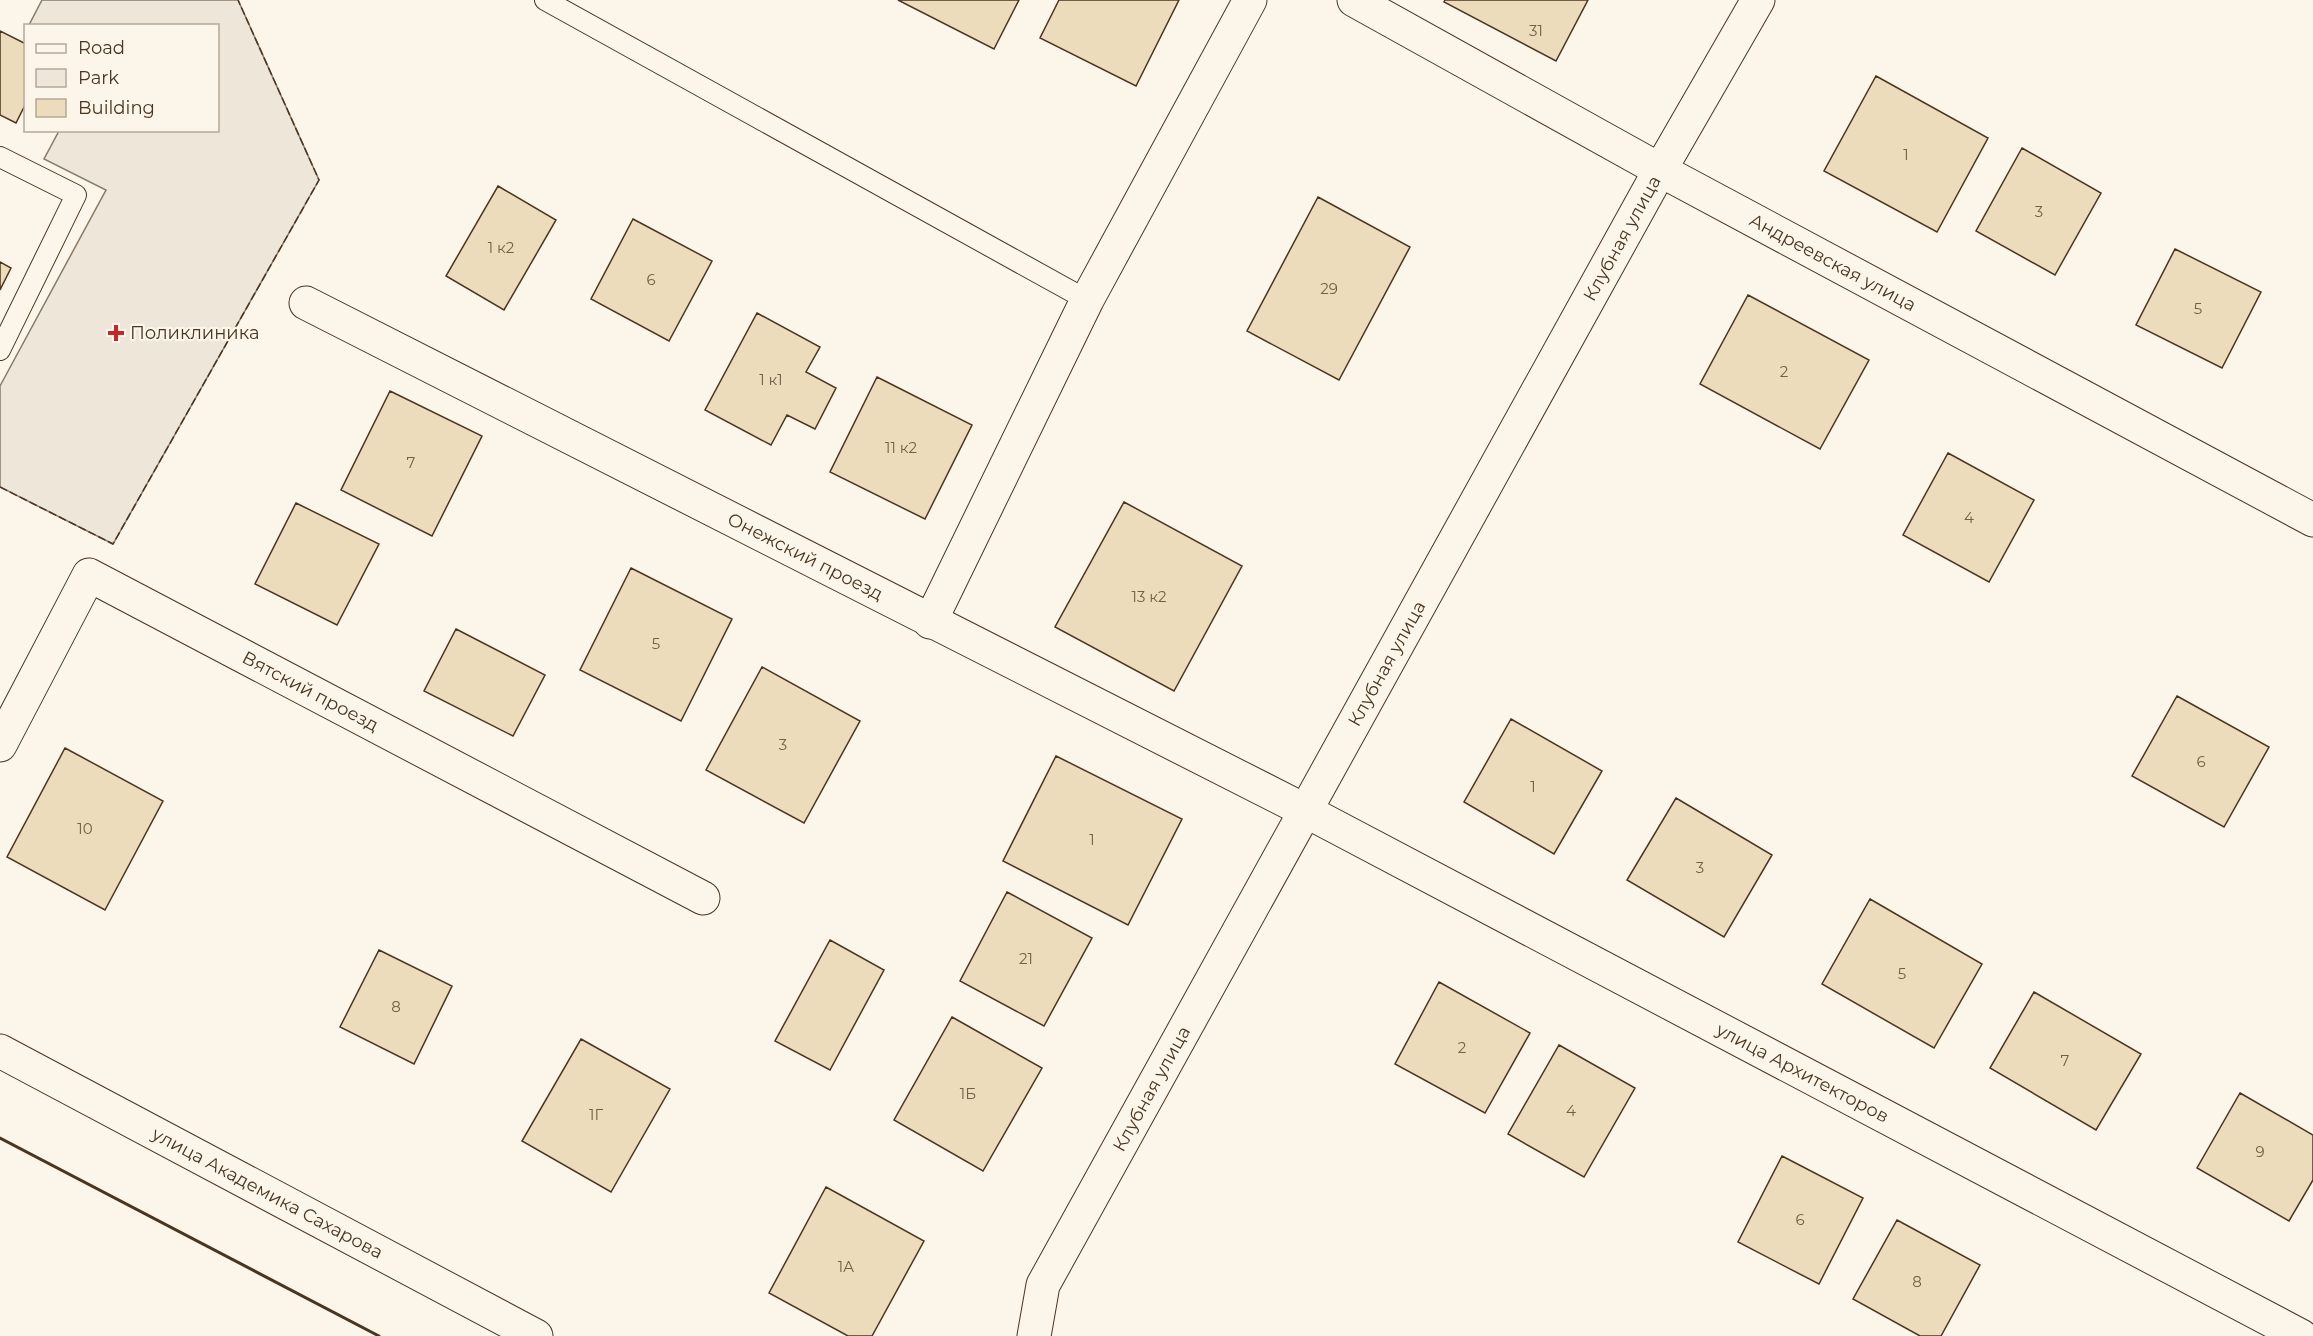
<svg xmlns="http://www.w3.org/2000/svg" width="2313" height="1336" viewBox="0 0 2313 1336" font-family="Montserrat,sans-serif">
<rect width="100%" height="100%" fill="#fbf6e9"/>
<path fill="#ede6d9" stroke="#887966" stroke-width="1.5" d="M42,0h196l81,180 -206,364 -113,-57v-101l106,-196 -62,-31 15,-28 159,-1v-104l-189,-1z"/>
<path fill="#ecdcbc" stroke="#4a3520" stroke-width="1.5" d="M898,0h121l-25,49z
M1059,0h120l-43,86 -96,-48z
M1445,0h143l-32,61 -112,-59z
M0,31l26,13v59l-10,20 -16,-8z
M1876,76l112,62 -51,94 -113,-61z
M2022,148l79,45 -46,82 -79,-44z
M498,186l58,34 -52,90 -58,-34z
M1318,197l92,50 -71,133 -92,-49z
M633,219l79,42 -43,80 -78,-42z
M2175,249l86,43 -39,76 -86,-43z
M0,262l11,6 -11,22z
M1748,295l121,65 -49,89 -120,-65z
M757,313l63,34 -14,25 30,16 -21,41 -28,-14 -16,30 -66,-35z
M877,377l95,48 -47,94 -95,-47z
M390,391l92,45 -50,100 -91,-46z
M1948,453l86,47 -45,82 -86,-47z
M1124,502l118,64 -68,125 -119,-64z
M296,503l83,41 -42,81 -82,-41z
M631,568l101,51 -51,102 -101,-51z
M456,629l89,46 -32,61 -89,-45z
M762,667l98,54 -56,102 -98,-53z
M2177,696l92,51 -45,80 -92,-51z
M1511,719l91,52 -48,83 -90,-52z
M65,748l98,53 -58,109 -98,-53z
M1056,756l126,63 -54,106 -125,-64z
M1676,798l96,57 -48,82 -97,-57z
M1007,892l85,46 -48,88 -84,-45z
M1870,899l112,65 -48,84 -112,-64z
M830,940l54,30 -54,100 -55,-29z
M379,950l73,36 -38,78 -74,-37z
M1439,982l91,51 -45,80 -90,-49z
M2034,992l107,62 -45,76 -106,-62z
M952,1017l90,51 -59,103 -89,-51z
M581,1039l89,50 -59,103 -89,-51z
M1559,1045l76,43 -51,89 -76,-43z
M2240,1093l73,42v45l-24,41 -92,-53z
M1782,1156l81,42 -44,86 -81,-42z
M826,1187l98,54 -52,95h-24l-79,-43z
M1897,1220l83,45 -39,71h-21l-67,-37z"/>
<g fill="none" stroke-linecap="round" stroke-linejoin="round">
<defs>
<path id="service" d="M545,0l542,300
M0,157l76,38 -76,155"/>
<g id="minor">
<path id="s1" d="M1354,0l306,170 653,350"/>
<path id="s2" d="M306,303l998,507 997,526"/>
<path d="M930,622l157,-322 163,-300"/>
<path id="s3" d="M0,745l89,-170 614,323"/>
<path id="s4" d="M1034,1336l9,-51 617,-1115 98,-170"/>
</g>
<g id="tertiary">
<path id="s5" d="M0,1051l536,285"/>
</g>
</defs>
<use href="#service" stroke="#4a3520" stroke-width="22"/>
<use href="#minor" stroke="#4a3520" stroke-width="35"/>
<use href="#tertiary" stroke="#4a3520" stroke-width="35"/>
<use href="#service" stroke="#fbf6e9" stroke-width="20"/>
<use href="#minor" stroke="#fbf6e9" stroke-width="33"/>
<use href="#tertiary" stroke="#fbf6e9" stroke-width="33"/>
<path stroke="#4a3520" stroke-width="1.5" stroke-dasharray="8 3" stroke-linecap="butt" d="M0,487l113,57 206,-364 -81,-180"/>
<path stroke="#4a3520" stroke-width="3" d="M0,1138l379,198"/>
</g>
<path fill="#c62828" stroke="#fbf6e9" stroke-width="2" d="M113 324h6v6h6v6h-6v6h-6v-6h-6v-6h6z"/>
<g text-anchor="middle" stroke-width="4.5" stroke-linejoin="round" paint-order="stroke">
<g font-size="15" fill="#725f47">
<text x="1536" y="36">31</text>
<text x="1906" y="160">1</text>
<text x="2039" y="217">3</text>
<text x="501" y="253">1 к2</text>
<text x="651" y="285">6</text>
<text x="1329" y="294">29</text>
<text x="2198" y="314">5</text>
<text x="1784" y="377">2</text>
<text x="771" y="385">1 к1</text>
<text x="901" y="453">11 к2</text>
<text x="411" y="468">7</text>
<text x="1969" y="523">4</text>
<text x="1149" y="602">13 к2</text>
<text x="656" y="649">5</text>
<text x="783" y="750">3</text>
<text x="2201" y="767">6</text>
<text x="1533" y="792">1</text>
<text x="85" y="834">10</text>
<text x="1092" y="845">1</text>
<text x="1700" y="873">3</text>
<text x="1026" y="964">21</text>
<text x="1902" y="979">5</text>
<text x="396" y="1012">8</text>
<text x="1462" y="1053">2</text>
<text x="2065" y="1066">7</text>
<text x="968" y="1099">1Б</text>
<text x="1571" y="1116">4</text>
<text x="596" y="1120">1Г</text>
<text x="2260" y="1157">9</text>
<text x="1800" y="1225">6</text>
<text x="846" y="1272">1А</text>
<text x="1917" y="1287">8</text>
</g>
<g font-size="18" fill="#4a3520" stroke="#fbf6e9">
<text dy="6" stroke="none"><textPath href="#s4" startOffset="1248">Клубная улица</textPath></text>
<text dy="6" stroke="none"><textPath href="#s1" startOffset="546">Андреевская улица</textPath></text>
<text dy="6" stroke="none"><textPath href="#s2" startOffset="560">Онежский проезд</textPath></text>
<text dy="6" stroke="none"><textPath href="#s4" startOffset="762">Клубная улица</textPath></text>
<text dy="6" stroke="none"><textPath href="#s3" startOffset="442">Вятский проезд</textPath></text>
<text dy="6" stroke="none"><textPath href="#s2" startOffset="1683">улица Архитекторов</textPath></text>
<text dy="6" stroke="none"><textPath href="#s4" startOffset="276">Клубная улица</textPath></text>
<text dy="6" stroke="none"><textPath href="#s5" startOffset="303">улица Академика Сахарова</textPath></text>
</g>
<g font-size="18" fill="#4a3520" stroke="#fbf6e9" text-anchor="start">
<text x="130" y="339">Поликлиника</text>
</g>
</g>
<rect x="24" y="24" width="195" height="108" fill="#fbf6e9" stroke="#b4a999" stroke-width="1.5"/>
<rect x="36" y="44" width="30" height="9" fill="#fbf6e9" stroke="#b4a999" stroke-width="1.5"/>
<text x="78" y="54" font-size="18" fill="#4a3520">Road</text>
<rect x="36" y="69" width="30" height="18" fill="#ede6d9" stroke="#b4a999" stroke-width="1.5"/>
<text x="78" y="84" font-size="18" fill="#4a3520">Park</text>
<rect x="36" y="99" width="30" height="18" fill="#ecdcbc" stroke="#b4a999" stroke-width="1.5"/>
<text x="78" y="114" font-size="18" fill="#4a3520">Building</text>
</svg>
